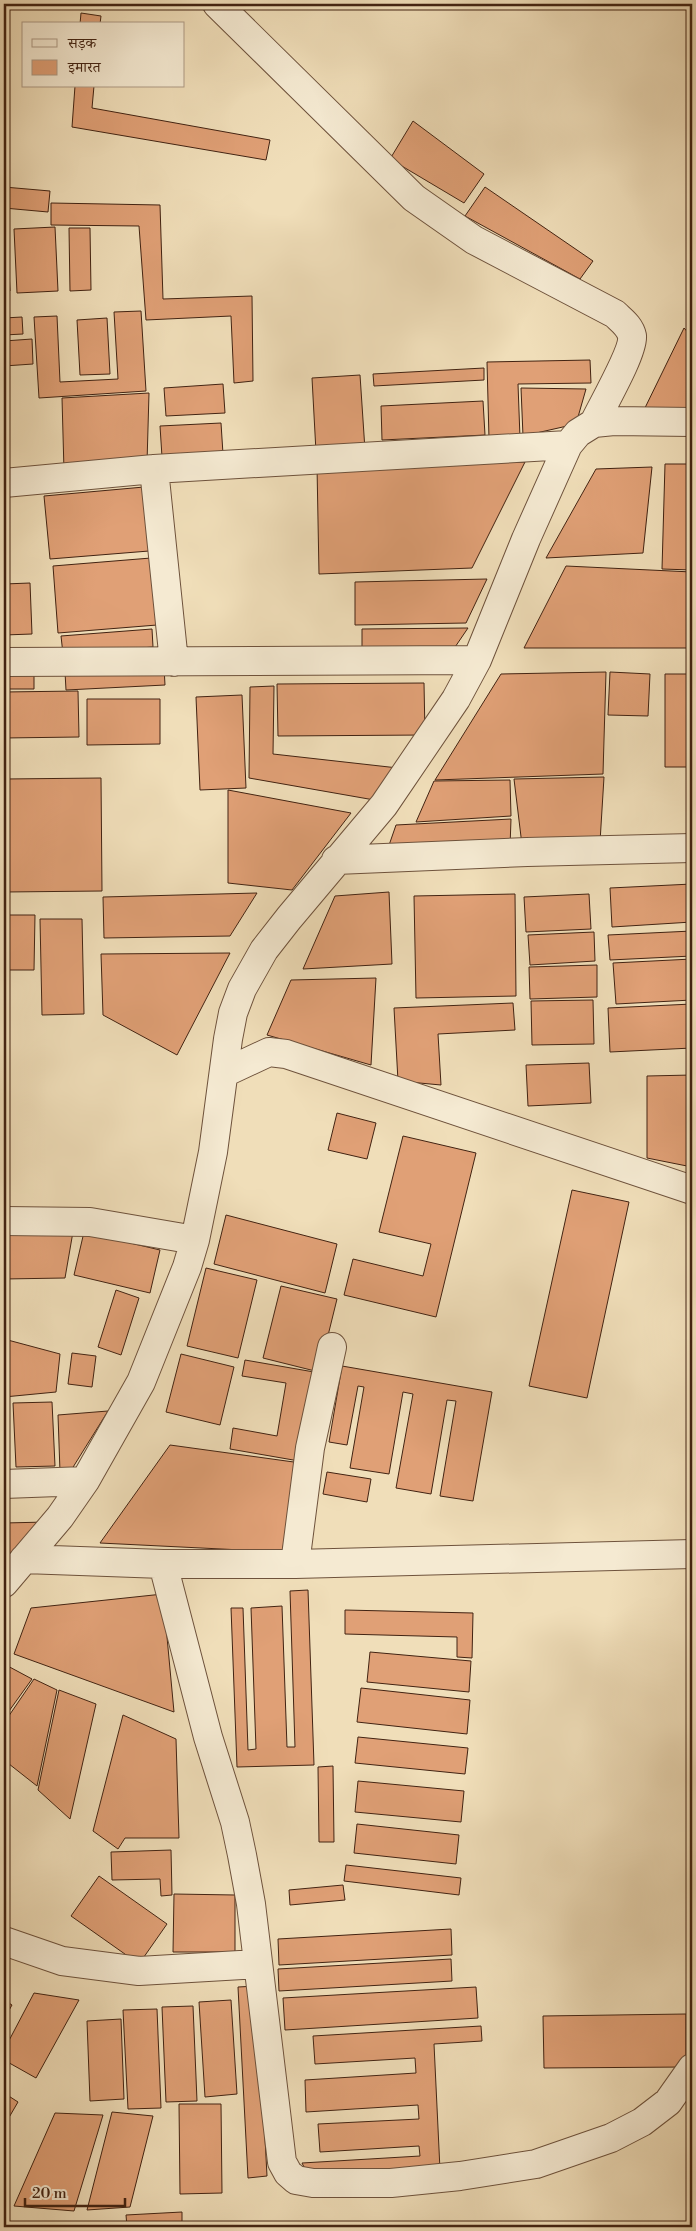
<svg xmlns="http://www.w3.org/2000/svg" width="696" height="2231" viewBox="0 0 696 2231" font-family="'Libre Bodoni','Noto Serif Devanagari',serif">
<rect width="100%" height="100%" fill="#f0deb9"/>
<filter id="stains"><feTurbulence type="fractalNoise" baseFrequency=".004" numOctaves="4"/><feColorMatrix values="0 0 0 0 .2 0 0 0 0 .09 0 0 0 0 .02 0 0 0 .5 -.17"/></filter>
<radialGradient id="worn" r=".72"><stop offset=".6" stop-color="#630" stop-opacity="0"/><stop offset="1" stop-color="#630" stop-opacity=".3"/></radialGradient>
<path fill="#e0a076" stroke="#422312" d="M81,13l20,3 -1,8h-20z
M75,86h19l-2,22 178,32 -4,20 -194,-33z
M413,121l71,53 -20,29 -74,-44z
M4,187l46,4 -2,21 -44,-4z
M485,187l108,74 -13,18 -115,-63z
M51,203l109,2 3,94 89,-3 1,85 -19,2 -3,-67 -85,4 -7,-94 -88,-1z
M55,227l3,64 -41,2 -3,-64z
M69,228h21l1,62 -21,1z
M4,230h3l3,61h-6z
M141,311l5,80 -107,7 -5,-81 23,-1 3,66 58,-3 -4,-67z
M22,317l1,17 -19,1v-17z
M107,318l3,56 -30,1 -3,-55z
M684,328l8,9v78l-51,1z
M32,339l1,25 -29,2v-25z
M590,360l1,23 -73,1 2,54 -31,1 -2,-77z
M484,368v12l-110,6 -1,-12z
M360,375l5,75 -49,2 -4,-74z
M223,384l2,29 -59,3 -2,-28z
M521,388l65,1 -10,35 -53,12z
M149,393l-2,70 -83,8 -2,-73z
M483,401l2,34 -103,5 -1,-34z
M221,423l2,31 -61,3 -2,-31z
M525,462l-53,106 -153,6 -2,-108z
M665,464h27v106l-30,-1z
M652,467l-9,86 -97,5 50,-89z
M144,487l5,64 -99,8 -6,-63z
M151,558l6,67 -99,8 -5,-67z
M566,566l126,6v76h-168z
M487,579l-21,44 -111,2v-43z
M30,583l2,51 -28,1v-51z
M468,628l-17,25 -89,1v-25z
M152,629l1,18 -90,7 -2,-18z
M164,667l1,18 -99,5 -1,-18z
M4,670h30v19h-30z
M606,672l-3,102 -168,6 66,-106z
M610,672l40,2 -2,42 -40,-1z
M665,674h27v93h-27z
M424,683l1,52 -147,1 -1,-52z
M274,686l-1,68 125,14 -18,33 -131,-23 1,-91z
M78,691l1,46 -75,1v-46z
M242,695l4,93 -46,2 -4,-93z
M87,699h73v45l-73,1z
M604,777l-4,65 -78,3 -8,-66z
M101,778l1,113 -97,1v-113z
M510,780l1,36 -95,6 18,-41z
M228,790l123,23 -59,77 -64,-7z
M511,819l-1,28 -123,4 9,-26z
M692,884v38l-80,5 -2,-39z
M389,892l3,72 -89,5 32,-73z
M257,893l-27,43 -126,2 -1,-41z
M515,894l1,102 -100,2 -2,-102z
M589,894l2,35 -65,3 -2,-35z
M4,915h31l-1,55h-30z
M40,919h42l2,95 -42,1z
M692,931v25l-82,4 -2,-25z
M594,932l1,29 -65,4 -2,-30z
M230,953l-53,102 -74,-40 -2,-61z
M692,959v41l-76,4 -3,-41z
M597,965v32l-67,2 -1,-32z
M376,978l-5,87 -104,-30 24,-55z
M593,1000l1,44 -62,1 -1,-44z
M513,1003l2,27 -77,4 3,51 -43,-4 -4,-73z
M692,1004v44l-82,4 -2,-44z
M589,1063l2,40 -63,3 -2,-41z
M692,1075v92l-45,-9v-82z
M337,1113l39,10 -9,36 -39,-9z
M403,1136l73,17 -40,164 -92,-22 9,-36 70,17 8,-32 -52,-12z
M572,1190l57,12 -42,196 -58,-12z
M226,1215l111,29 -12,49 -111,-29z
M74,1226l-9,52 -61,1v-49z
M84,1232l76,18 -10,43 -76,-18z
M206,1268l51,12 -19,78 -51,-12z
M281,1286l56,13 -18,73 -56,-14z
M116,1290l23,8 -18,57 -23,-8z
M4,1339l56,15 -4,38 -52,5z
M72,1353l24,3 -4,31 -24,-3z
M181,1354l53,13 -14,58 -54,-13z
M245,1360l69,12 -15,89 -69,-12 3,-21 44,8 9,-53 -44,-7z
M342,1366l150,26 -19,109 -33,-5 16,-95 -9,-1 -16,94 -35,-6 17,-94 -10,-2 -14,82 -39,-6 14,-81 -6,-1 -11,59 -18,-3z
M52,1402l3,64 -39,1 -3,-64z
M108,1411l-38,61h-10l-2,-57z
M170,1445l131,18 -19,89 -182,-9z
M327,1472l44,7 -4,23 -44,-8z
M47,1522l-43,53v-52z
M308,1590l6,175 -77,2 -6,-159h12l5,142 8,-1 -5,-141 31,-2 5,141h8l-5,-156z
M163,1594l11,118 -160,-58 17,-46z
M345,1610l128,3 -1,45 -15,-1v-20l-112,-3z
M370,1652l101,9 -2,31 -102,-10z
M4,1664l28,15 -28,39z
M34,1679l23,11 -20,96 -33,-26v-37z
M361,1688l109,12 -3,34 -110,-12z
M59,1690l37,14 -26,115 -32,-29z
M123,1715l53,24 3,99h-54l-7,11 -25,-18z
M358,1737l110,11 -3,26 -110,-11z
M333,1766l1,76h-15l-1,-75z
M358,1781l106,10 -3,31 -106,-10z
M357,1824l102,11 -3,29 -102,-11z
M171,1850l1,45 -11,1 -1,-17 -48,1 -1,-28z
M346,1865l115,13 -2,17 -115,-14z
M99,1876l68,48 -28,40 -68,-48z
M343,1885l2,15 -55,5 -1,-15z
M174,1894l61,1v57h-62z
M451,1929l1,26 -173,10 -1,-26z
M451,1959l1,22 -173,10 -1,-22z
M257,1986l10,190 -19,2 -10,-191z
M476,1987l2,31 -193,12 -2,-32z
M34,1993l45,7 -43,78 -32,-18v-10z
M4,2000l8,5 -8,14z
M231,2000l6,94 -32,3 -6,-95z
M193,2006l4,95 -31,1 -4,-95z
M157,2009l4,99 -33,1 -5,-99z
M686,2014v53l-142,1 -1,-52z
M121,2019l3,80 -34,2 -3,-80z
M481,2026l1,15 -48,3 6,126 -132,5 -6,-12 118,-7 -1,-10 -99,6 -2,-28 101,-5 -1,-14 -112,7 -1,-32 111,-7 -1,-15 -100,6 -2,-28z
M4,2093l14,9 -14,24z
M179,2104h42l1,89 -42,1z
M112,2112l41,4 -23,91 -43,3z
M55,2113l48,2 -29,96 -60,-5z
M182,2212v15h-55l-1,-12z"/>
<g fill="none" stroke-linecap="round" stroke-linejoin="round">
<defs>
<path id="minor" d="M217,4l197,194 60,42 141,74c6,6 15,12 17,22 2,15 -30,70 -38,87
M154,469l20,193
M4,483l150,-14 414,-24
M4,662l473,-2
M336,860l191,-8 165,-4
M224,1073l45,-21 17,2 406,136
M4,1221l86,1 105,18
M4,1484l81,-3
M24,1559l139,5h132l397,-10
M163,1564l45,173 27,85 7,33 9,49 31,258 6,11 8,7 17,3h78l69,-7 76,-12 75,-26 31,-16 26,-20 24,-34
M295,1564l15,-116 22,-101
M4,1583l56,-66 25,-36 56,-99 46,-115 8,-27 18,-88 15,-113 5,-26 9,-24 22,-39 25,-32 95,-113 72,-106 21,-39 49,-121 42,-94 10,-12 16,-10 20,-2 78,1
M4,1941l58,20 77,10 119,-7"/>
</defs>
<use href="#minor" stroke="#6e523c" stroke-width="30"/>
<use href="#minor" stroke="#f5ead2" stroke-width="28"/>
</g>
<rect width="696" height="2231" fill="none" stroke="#f0deb9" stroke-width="20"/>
<rect x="5" y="5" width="686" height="2221" fill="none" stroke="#422312" stroke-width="2.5"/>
<rect x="10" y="10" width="676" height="2211" fill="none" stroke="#422312"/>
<rect x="22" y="22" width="162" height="65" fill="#f5ead2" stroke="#ad9a85"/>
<rect x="32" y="39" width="25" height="8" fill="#f5ead2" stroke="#ad9a85"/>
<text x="68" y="48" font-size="15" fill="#422312">सड़क</text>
<rect x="32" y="60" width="25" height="15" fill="#e0a076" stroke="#ad9a85"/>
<text x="68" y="72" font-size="15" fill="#422312">इमारत</text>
<path d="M25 2198v8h100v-8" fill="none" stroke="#422312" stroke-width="2.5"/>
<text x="32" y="2198" font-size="15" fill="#422312" stroke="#f5ead2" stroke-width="4" paint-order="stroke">20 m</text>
<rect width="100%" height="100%" filter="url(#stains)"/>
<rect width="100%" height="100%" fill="url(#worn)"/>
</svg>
